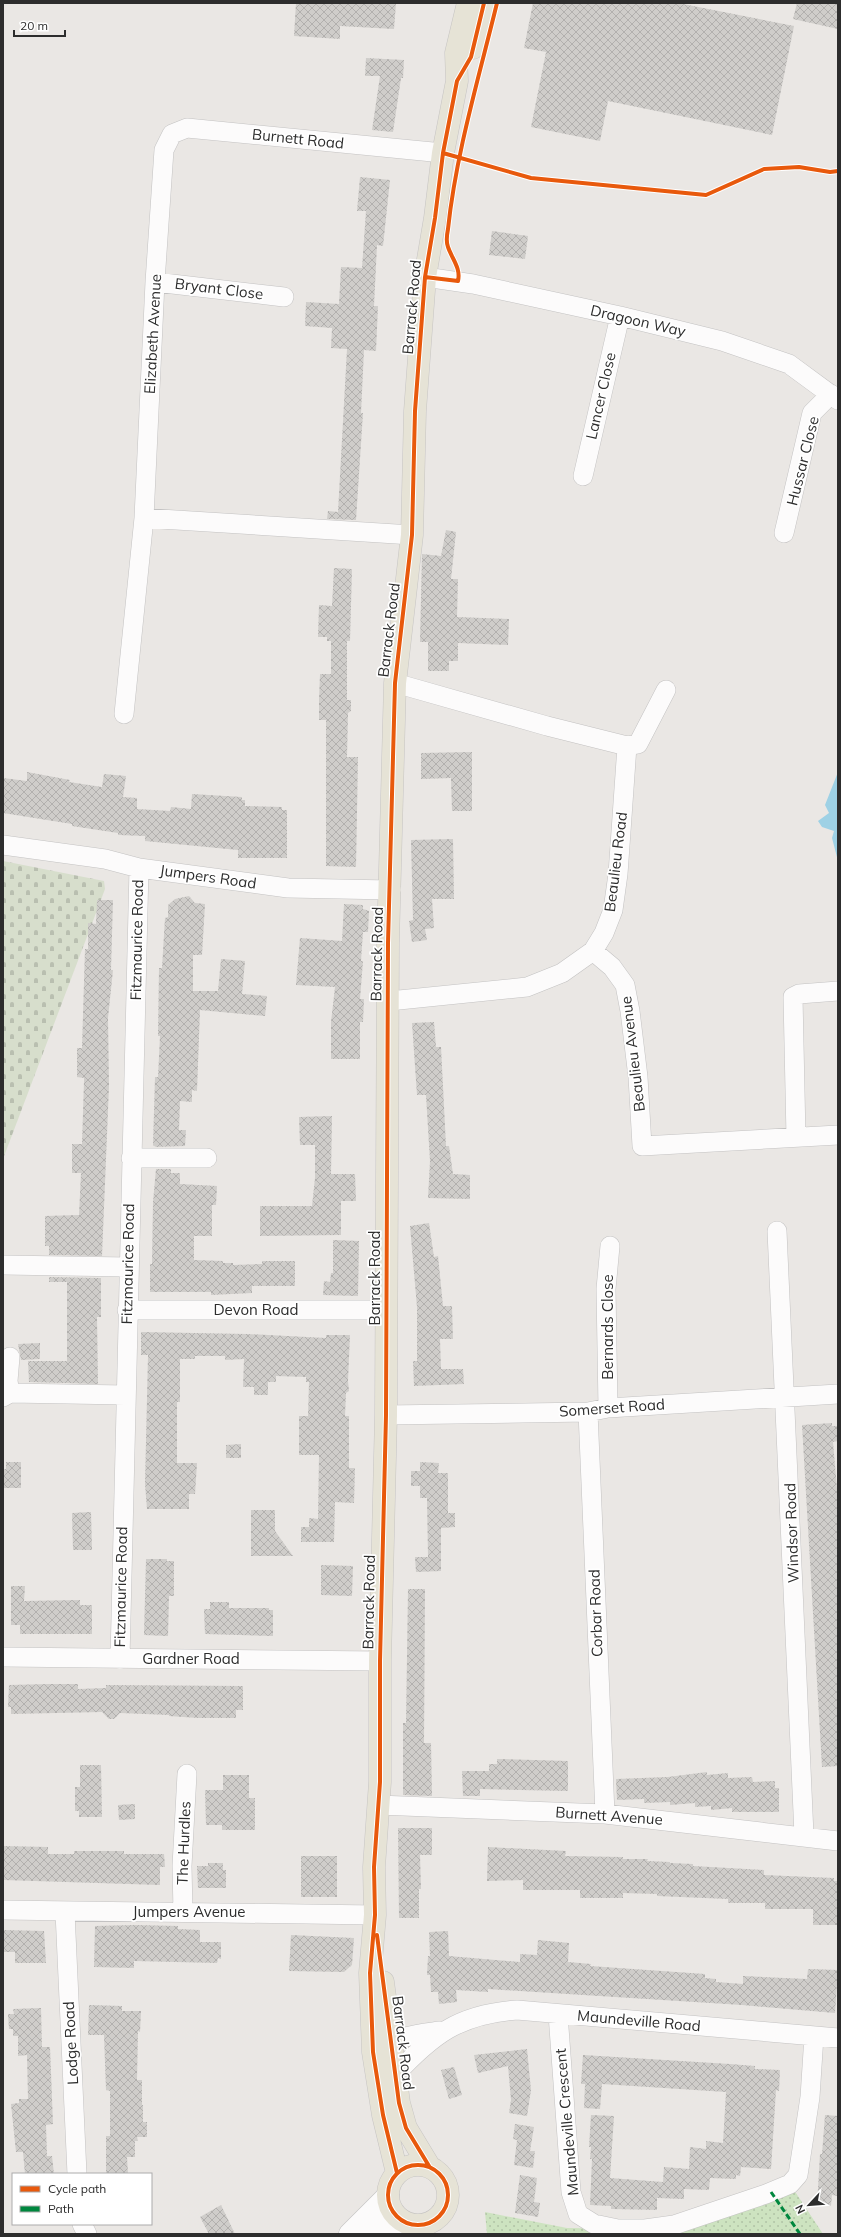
<svg xmlns="http://www.w3.org/2000/svg" width="841" height="2237" viewBox="0 0 841 2237" font-family="Mulish,sans-serif">
<defs>
<pattern id="grass-dots" width="8" height="8" patternUnits="userSpaceOnUse"><rect width="8" height="8" fill="#cde3c0"/><path d="M2 2h.1M6 6h.1" fill="none" stroke="#b0c3a5" stroke-width="1.8" stroke-linecap="round"/></pattern>
<pattern id="cemetery-stones" width="16" height="16" patternUnits="userSpaceOnUse"><rect width="16" height="16" fill="#d7decc"/><path d="M2 7V4a2 2 0 0 1 4 0v3zM10 15v-3a2 2 0 0 1 4 0v3z" fill="#b9bfb0"/></pattern>
<pattern id="building-cross-hatch" width="8" height="8" patternUnits="userSpaceOnUse"><rect width="8" height="8" fill="#cfcdca"/><path d="M0 0l8 8M0 8l8-8" fill="none" stroke="#b2b0ae"/></pattern>
</defs>
<rect width="100%" height="100%" fill="#eae7e4"/>
<path fill="url(#grass-dots)" d="M790,2184l33,50h-336l-2,-22 82,16 78,1z"/>
<path fill="url(#cemetery-stones)" d="M3,861l101,20 1,8 -102,270z"/>
<path fill="#9ed1e5" d="M838,772v89l-6,-23 2,-7 -12,-4 -4,-6 11,-8 -4,-8z"/>
<path fill="url(#building-cross-hatch)" d="M296,3h100l-2,26 -54,-3v13l-46,-3z
M533,3h145l116,23 -22,109 -164,-34 -8,40 -69,-14 15,-75 -22,-4z
M797,3h41v26l-45,-10z
M366,58l38,2 -1,18h-2l-8,54 -21,-2 8,-54h-15z
M360,177l30,3 -7,66 -6,-1 -3,61h4l-2,45 -12,-1 -3,63h2l-7,107 -29,-1 1,-8 10,1 9,-163 -16,-1 1,-20 -27,-2 1,-24 33,2 2,-37 21,1 4,-57h-9z
M492,231l36,5 -3,23 -36,-4z
M446,530l10,2 -5,47h7l-1,38 52,2 -1,26 -50,-2v18h-9v10h-21v-29h-8l2,-88 19,2z
M334,568l18,1 -2,72h-3v59h4v11l-3,2 -1,44h11l-2,110 -30,-1v-146h-7v-20l1,-26h11v-33h-4v-4h-9l1,-32 13,1z
M472,752v59h-20l-1,-33 -30,1v-26z
M27,772l43,8 -1,2 33,5 2,-13 22,2 -3,21 14,1v11l33,2 1,-4 20,2 1,-15 50,3v3h3v6l37,1v3h5v48h-49v-8l-93,-9v-5l-27,-1v-2l-46,-7v-2l-69,-11v-35l24,3z
M453,839l1,60h-22l2,29 -9,1 2,11 -15,2 -3,-21 4,-1 -2,-80z
M189,896l6,7 10,1 -3,51h-9v36h25l3,-32 24,2 -3,33 25,2 -2,20 -65,-6 -3,81 -5,-1v12l-12,-1 -1,29h7l-1,16 -29,1 -3,-2 2,-68h3l2,-41h-2l1,-68h3l3,-50 3,-1v-12l7,-6z
M97,900h16l-2,70h2l-5,48 1,68 -7,170 -53,-1v-9h-4v-30l34,-1 2,-42h-9v-29h10l2,-63v-3l-7,-1v-29h5l3,-99h3v-26l8,1z
M344,904l19,1v4l6,2 -1,21h-5l-2,29h2l-3,38h4l-1,23h-3v37h-29v-37l4,-35 -39,-2 4,-47 42,3z
M434,1022l2,25h5l5,99h3l4,28 17,1v24l-42,-1 2,-37 -4,-66h-9l-5,-72z
M332,1116l-1,58h24l1,27h-15v34l-81,1v-30h52l3,-28v-33h-15l-1,-28z
M156,1169h15v4h9v11l37,2 -1,19h-4v31h-18v24l29,1v2h10v2l29,-1v-3h33v25h-43v7l-41,2v-3h-61v-28h2l1,-62z
M429,1223l5,34 4,-1 5,50h9l1,33h-13l1,30h22l1,15 -50,2 -1,-25h4v-54l-7,-81z
M333,1240l26,1 -1,55 -35,-1 1,-14 6,1 1,-9h2z
M49,1277l52,1v39h-4l1,67 -69,-2 -1,-21h39v-79h-18z
M141,1332l106,2 79,4v-3h24l-2,46 1,10 -3,2 -1,23h4v52h6l-1,35 -19,-1 -1,40h-33v-15h8v-9l9,1 1,-64h-20v-39h9l1,-34h-3v-5l-30,-1v6h-8v13h-14v-8h-11l1,-28 -19,1v-4h-30v3h-15v43h-3v61h20l-2,31h-6v15h-42l-2,-25 3,-129h-7z
M40,1343v16l-19,1 -3,-16z
M832,1423v3h6v15l-5,1 5,58v266l-16,1 -20,-342z
M241,1444v14h-15v-13z
M6,1462h15v26h-18v-19h3z
M420,1462l19,1 -1,10h10v40h7v14l-14,1v43l-25,1 -1,-15h13l-1,-59h-7v-12h-9v-15h9z
M251,1510h24v21l18,25h-42z
M91,1512l1,38h-19l-1,-37z
M146,1559h21v2h7v35h-5l-1,40 -24,-1z
M321,1565l32,1 -1,30 -31,-1z
M11,1586h14l-1,15 56,-1v5h12v29h-72v-9h-9z
M408,1589h17l-1,154h7l1,53 -29,-1v-72h3z
M210,1602h19v6h40v2h4v26l-68,-2 -1,-25h6z
M49,1684h29v5l28,-1v-3l137,1v24h-7v8h-38l-29,-2v-1l-49,-2 -6,6h-5l-7,-7 -91,2v-7h-3l1,-22z
M497,1759l71,2v30l-88,-2v7h-17l-1,-25h27v-7h8z
M80,1765h21l1,52h-23v-6h-4v-24h5z
M707,1772v3l21,-2v5l24,-1 1,5 22,-1v7h4v24h-47v-4l-21,2v-4l-16,1v-4l-25,2v-3l-26,1v-4l-27,1 -1,-21 52,-2z
M223,1775h26v23h6v32h-33v-5h-16l-1,-35h18z
M135,1804v15l-16,1 -1,-15z
M398,1828h34v27h-12l1,34h-2v29h-20z
M3,1846l45,1v7h26v-3h50v3h40l1,13h-5v18l-157,-5z
M488,1847l78,4 -1,5 58,1v2h25l-1,2 23,1v1l23,1v2l71,4v5l70,3v3h4v44h-25v-16h-48v-6h-37v-4l-71,-3v-2l-34,-1v5h-43v-8h-57v-10l-36,1z
M301,1856h36v41h-36z
M208,1863h15v7h3v18h-28l-1,-22h11z
M135,1925l43,1v3l22,1v12h21v17l-3,-1 -1,5 -83,-2v7l-40,-1 1,-41z
M3,1930l41,1 2,32h-31v-11h-12z
M448,1931l1,25 71,6v-8l17,1 1,-15 31,3 -1,19 23,2 -1,2 115,8v4l11,1v3l27,2v-8l64,3 1,-10 30,1 -3,43 -93,-8 -254,-16v3l-32,-2 1,12 -18,2 -1,-12h-7l-1,-17h-3l1,-19h2l-1,-24z
M291,1935l63,3 -2,27 -8,7 -55,-1z
M89,2005l33,1v5h19l-1,21 -2,-1 -1,49h5v25h1v17h4v15h-10l1,4h-3v16h-8l1,17h-22v-38h4v-45l-4,-1 -2,-55h-16z
M41,2008l1,39h8l3,77 -7,1 1,31h5l2,18h-29l-2,-22h-7l-5,-48 8,-1v-4h9l-1,-44 -9,1v-20h-5v-7h-4l-1,-15h6l-1,-5z
M527,2049l4,41 -4,26 -18,-3 2,-13 -3,-34 -30,7 -4,-18z
M583,2055l147,9 25,2v3l25,1 -1,21 -3,-1 -5,79 -30,-2 -1,9 -4,-1v4l-26,-1 -1,12 -25,-1v10l-27,-1v12l-46,-1v-3l-21,-1 2,-46h-2l1,-12h-2l2,-32 23,1 -4,62 53,4 1,-15 25,2 1,-22 16,2v-8l17,2 3,-51 -124,-8 -2,25 -16,-1 1,-24h-4z
M454,2067l8,28 -13,4 -8,-29z
M825,2115l13,1v80l-6,-1 -1,11 -14,-1 3,-51h2z
M515,2124l19,3 -4,24h5l-2,17 -19,-3 3,-25 -4,-1z
M520,2175l17,3 -3,24 6,1 -2,14 -23,-4z
M221,2205l14,29h-26l-9,-17z"/>
<g fill="none" stroke-linecap="round" stroke-linejoin="round">
<defs>
<path id="street" d="M425,277l48,7 147,32 102,25 67,23 49,36
M155,282l129,15
M583,476l37,-160
M144,518l268,17
M784,533l28,-120 19,-19
M395,683l152,43 80,20
M124,714l20,-196 11,-236 9,-132 8,-16 15,-6 256,25
M3,845l102,14 34,9 149,20 103,2
M593,951l19,16 13,18 5,26 8,66 4,69 196,-11
M389,1001l138,-14 35,-14 31,-22 11,-18 9,-23 5,-36 9,-128 11,-2 28,-54
M796,1137l-3,-140 6,-3 39,-3
M131,1158h76
M777,1231l27,604
M3,1265l125,2
M127,1310h259
M10,1393l-2,-12 2,-24
M3,1397l7,-4 115,2
M608,1408l-2,-119 4,-43
M588,1412l17,402
M386,1415l202,-3 20,-4 230,-14
M3,1657l377,4
M120,1659l19,-791
M378,1805l227,9 233,27
M3,1910l372,5
M65,1912l12,262
M183,1912l-1,-46 5,-92
M558,2014l13,178 7,22 16,10 24,5h27l29,-4 92,-31 24,-10 8,-9 7,-45 5,-33 4,-61
M380,2052c17,-17 38,-18 60,-21
M394,2076c38,-41 65,-62 123,-66l321,28
M82,2224l5,10"/>
<path id="secondary" d="M350,2234l30,-5 22,-8
M350,2234l38,-38"/>
<path id="primary" d="M473,48l11,-45
M383,1982l16,121 7,25 23,38
M388 2195a30 30 0 1 1 60 0a30 30 0 1 1-60 0Z
M397,2173l-14,-58 -10,-63 -3,-79 5,-58 -1,-48 6,-85v-121l6,-246 2,-472 7,-260 17,-148 3,-124 10,-134 10,-59 8,-65 14,-72 -1,-28 12,-50"/>
</defs>
<use href="#street" stroke="#c3c2c2" stroke-width="20"/>
<use href="#secondary" stroke="#c3c2c2" stroke-width="23"/>
<use href="#primary" stroke="#c6c4c3" stroke-width="23"/>
<use href="#street" stroke="#fcfbfb" stroke-width="19"/>
<use href="#secondary" stroke="#fcfbfb" stroke-width="22"/>
<use href="#primary" stroke="#e6e3d6" stroke-width="22"/>
<path stroke="#00873e" stroke-width="3" stroke-dasharray="6 3" stroke-linecap="butt" d="M771,2192l29,42"/>
<defs>
<path id="cycleway" d="M443,153l88,25 175,17 58,-26 35,-2 31,5 8,-1
M425,277l33,4c3,-13 -6,-22 -10,-34 -2,-5 -1,-13 0,-18 8,-76 31,-152 49,-226
M377,1935l22,168 7,25 23,38
M388 2195a30 30 0 1 1 60 0a30 30 0 1 1-60 0Z
M397,2173l-14,-58 -10,-63 -3,-79 5,-58 -1,-48 6,-85v-121l6,-246 2,-472 7,-260 17,-148 3,-124 10,-134 10,-59 8,-65 14,-72 14,-24 13,-54"/>
</defs>
<use href="#cycleway" stroke="#fff" stroke-width="6"/>
<use href="#cycleway" stroke="#e8590c" stroke-width="4"/>
</g>
<g text-anchor="middle" stroke-width="3.5" stroke-linejoin="round" paint-order="stroke">
<g font-size="15" fill="#2d2d2d" stroke="#fff">
<text transform="translate(298 139) rotate(6)" y="5">Burnett Road</text>
<text transform="translate(219 289) rotate(7)" y="5">Bryant Close</text>
<text transform="translate(412 307) rotate(-85)" y="5">Barrack Road</text>
<text transform="translate(638 321) rotate(13)" y="5">Dragoon Way</text>
<text transform="translate(153 334) rotate(-87)" y="5">Elizabeth Avenue</text>
<text transform="translate(601 396) rotate(-77)" y="5">Lancer Close</text>
<text transform="translate(803 461) rotate(-76)" y="5">Hussar Close</text>
<text transform="translate(389 630) rotate(-83)" y="5">Barrack Road</text>
<text transform="translate(616 862) rotate(-83)" y="5">Beaulieu Road</text>
<text transform="translate(208 877) rotate(8)" y="5">Jumpers Road</text>
<text transform="translate(137 940) rotate(-89)" y="5">Fitzmaurice Road</text>
<text transform="translate(377 954) rotate(-89)" y="5">Barrack Road</text>
<text transform="translate(633 1054) rotate(-97)" y="5">Beaulieu Avenue</text>
<text transform="translate(128 1264) rotate(-89)" y="5">Fitzmaurice Road</text>
<text transform="translate(375 1278) rotate(-90)" y="5">Barrack Road</text>
<text x="256" y="1315">Devon Road</text>
<text transform="translate(608 1327) rotate(-90)" y="5">Bernards Close</text>
<text transform="translate(612 1408) rotate(-4)" y="5">Somerset Road</text>
<text transform="translate(792 1533) rotate(-92)" y="5">Windsor Road</text>
<text transform="translate(121 1587) rotate(-89)" y="5">Fitzmaurice Road</text>
<text transform="translate(369 1602) rotate(-89)" y="5">Barrack Road</text>
<text transform="translate(596 1613) rotate(-92)" y="5">Corbar Road</text>
<text x="191" y="1664">Gardner Road</text>
<text transform="translate(609 1816) rotate(4)" y="5">Burnett Avenue</text>
<text transform="translate(184 1843) rotate(-88)" y="5">The Hurdles</text>
<text x="189" y="1917">Jumpers Avenue</text>
<text transform="translate(639 2021) rotate(5)" y="5">Maundeville Road</text>
<text transform="translate(71 2043) rotate(-93)" y="5">Lodge Road</text>
<text transform="translate(403 2043) rotate(83)" y="5">Barrack Road</text>
<text transform="translate(567 2122) rotate(-95)" y="5">Maundeville Crescent</text>
</g>
</g>
<rect width="841" height="2237" fill="none" stroke="#2d2d2d" stroke-width="8"/>
<rect x="12" y="2173" width="140" height="52" fill="#ffffff" stroke="#ababab"/>
<rect x="20" y="2186" width="20" height="6" fill="#e8590c" stroke="#ababab"/>
<text x="48" y="2193" font-size="12" fill="#2d2d2d">Cycle path</text>
<rect x="20" y="2206" width="20" height="6" fill="#00873e" stroke="#ababab"/>
<text x="48" y="2213" font-size="12" fill="#2d2d2d">Path</text>
<g transform="translate(809 2205) rotate(244)" stroke="#ffffff" stroke-width="3" paint-order="stroke">
<path d="M0-3L7 15L0 10L-7 15Z" fill="#2d2d2d"/>
<text y="-6" font-size="11" font-weight="bold" text-anchor="middle" fill="#2d2d2d">N</text>
</g>
<path d="M14 30v6h51v-6" fill="none" stroke="#2d2d2d" stroke-width="2"/>
<text x="20" y="30" font-size="12" fill="#2d2d2d" stroke="#ffffff" stroke-width="3" paint-order="stroke">20 m</text>
</svg>
